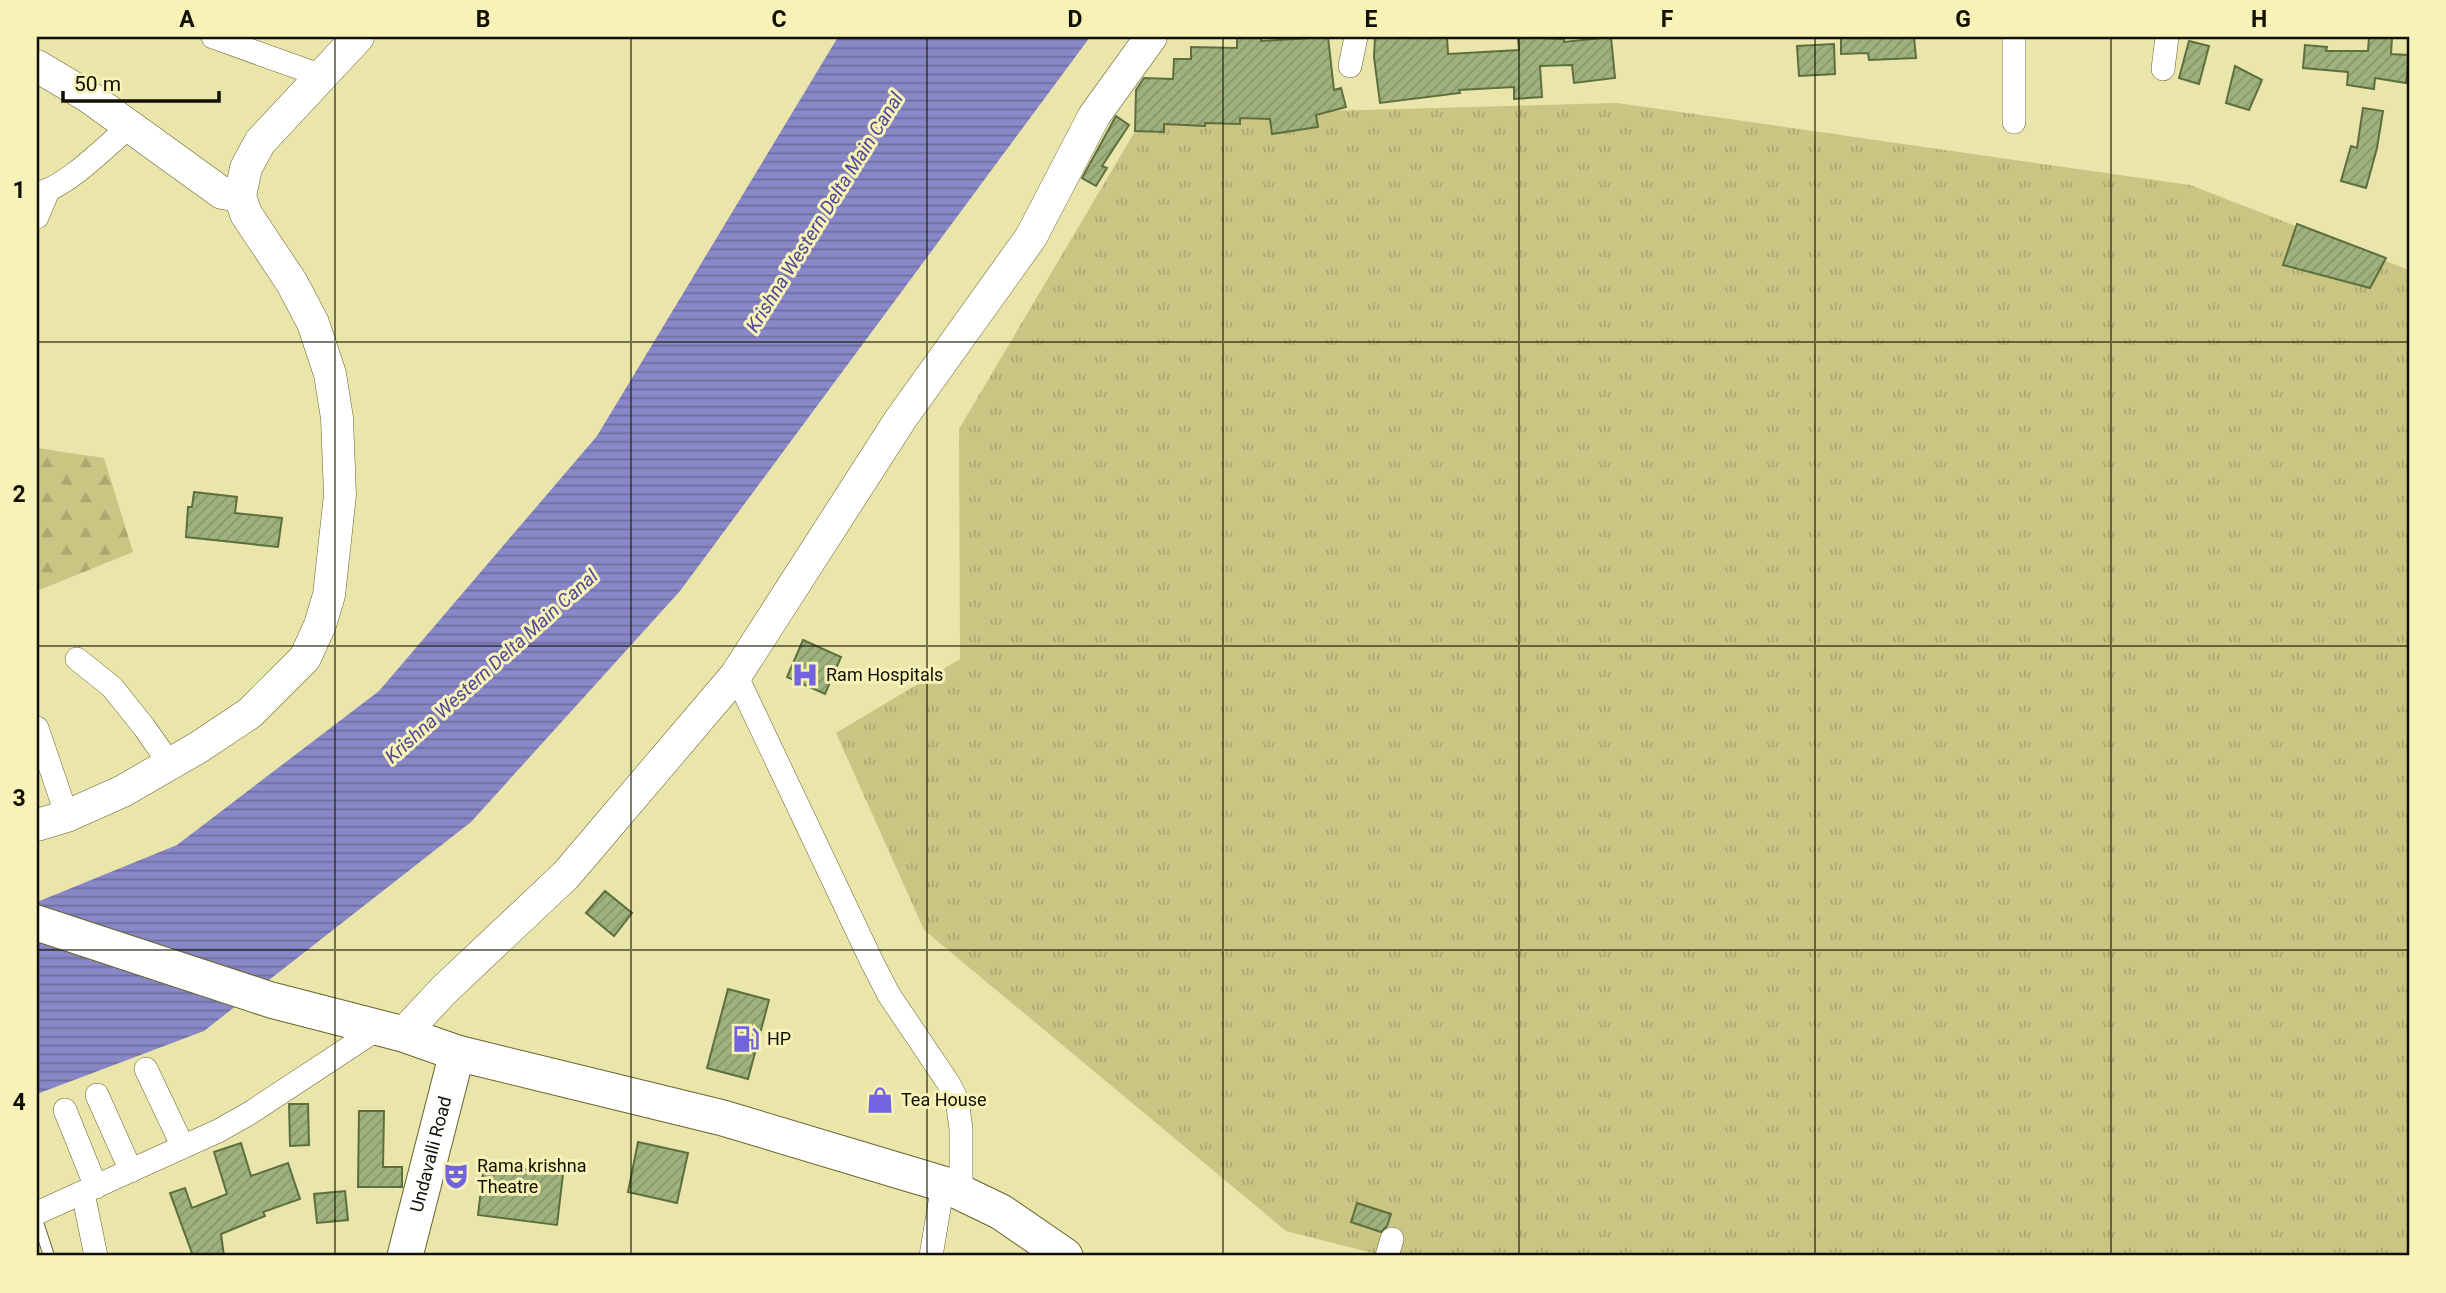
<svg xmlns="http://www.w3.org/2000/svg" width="2446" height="1293" viewBox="0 0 2446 1293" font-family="Roboto,sans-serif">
<defs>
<pattern id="grass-tufts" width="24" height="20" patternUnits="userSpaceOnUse" patternTransform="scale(1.75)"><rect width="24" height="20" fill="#cbc583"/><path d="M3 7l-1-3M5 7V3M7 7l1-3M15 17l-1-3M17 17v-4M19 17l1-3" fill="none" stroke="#ada86f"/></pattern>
<pattern id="forest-firs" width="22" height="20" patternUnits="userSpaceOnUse" patternTransform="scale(1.75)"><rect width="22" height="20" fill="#cbc583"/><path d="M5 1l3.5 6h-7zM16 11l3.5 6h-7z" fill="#ada86f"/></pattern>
<pattern id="water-rules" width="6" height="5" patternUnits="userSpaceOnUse" patternTransform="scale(1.75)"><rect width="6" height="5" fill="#8887c7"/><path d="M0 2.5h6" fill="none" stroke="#6e6d9f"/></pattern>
<pattern id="building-hatch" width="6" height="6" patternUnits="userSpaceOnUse" patternTransform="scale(1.75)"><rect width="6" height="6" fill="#9fb17d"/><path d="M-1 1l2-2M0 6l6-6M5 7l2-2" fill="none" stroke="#88976a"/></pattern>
</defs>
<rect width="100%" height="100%" fill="#e9e5ab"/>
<path fill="url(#grass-tufts)" d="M1617,103l573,82 219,85v986h-1025l-98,-25 -362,-301 -88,-197 124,-74 -1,-230 185,-313z"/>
<path fill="url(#forest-firs)" d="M37,448l67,10 29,94 -96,39z"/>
<path fill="url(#water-rules)" d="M838,37h252l-410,554 -209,231 -267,209 -167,63v-192l140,-57 202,-154 218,-255z"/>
<path fill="url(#building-hatch)" stroke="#5e6f3e" stroke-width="2" d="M1237,37h24v4l67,-4 6,53 7,-2 5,19 -30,8 2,12 -46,7 -2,-15 -30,-1v6l-35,-1v3l-41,-2v8l-29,-1 1,-41 8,-12 29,1 1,-20h17v-12l46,1z
M1375,37h72l1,17 71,-4 -1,-13 46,2v3l47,-5 4,41 -41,5 -2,-18 -32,1 2,31 -28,2v-12l-55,3 1,3 -80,10 -6,-46z
M1841,37h73l2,21 -47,2 -1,-7 -27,1z
M2369,37h23l-1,17 18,1 -3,28 -31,-5 -1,11 -27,-4 1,-13 -45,-4 2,-23 22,2 -1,4h42z
M2189,41l20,5 -10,38 -20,-6z
M1834,44l1,30 -36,2 -2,-30z
M2235,66l27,14 -13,30 -23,-7z
M2363,108l20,3 -6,37 -11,40 -25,-7 10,-35 6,2z
M1116,116l13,9 -27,41 5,2 -11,18 -14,-8z
M2297,224l89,34 -16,30 -87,-23z
M194,492l43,5 -2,16 47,5 -4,29 -92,-10 2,-30h4z
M803,640l38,17 -16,37 -38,-17z
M605,891l27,22 -18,23 -28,-23z
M728,989l41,11 -21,79 -41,-11z
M289,1104h19l1,41 -19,1z
M359,1111h25l-1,56h19v20h-44z
M638,1142l50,11 -11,50 -49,-11z
M241,1143l10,33 37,-13 12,36 -37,13 2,4 -44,18 3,22h-31l-23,-63 15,-5 7,20 35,-14 -13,-42z
M484,1164l79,10 -6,51 -79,-10z
M345,1191l3,29 -31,3 -3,-29z
M1357,1203l34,11 -4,12 -6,6 -30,-10z"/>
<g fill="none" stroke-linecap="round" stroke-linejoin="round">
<defs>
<path id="lane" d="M37,1219l12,37"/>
<path id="street" d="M213,37l109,39
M1350,66l6,-29
M2163,69l4,-32
M2014,122v-85
M37,193c28,-4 70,-48 93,-67
M37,217l11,-26
M77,659l35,28 32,40 26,37
M736,675l136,287 17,33 60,89 8,16 4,29v64
M37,728l30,88
M146,1069l37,78
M97,1095l34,76
M65,1110l31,77
M83,1193l13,63
M37,1213l181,-82 32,-18 129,-85
M931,1256l12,-72
M1387,1256l5,-17"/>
<path id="secondary" d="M37,66l52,31 133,96 18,3
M37,825l30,-9 56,-25 76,-44 51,-34 55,-55 15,-33 9,-30 11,-100 -3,-77 -7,-44 -17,-51 -21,-40 -46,-69 -6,-18 6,-28 14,-26 98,-105
M403,1034l41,-44 122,-115 170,-200 164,-255 131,-183 63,-121 57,-79"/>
<g id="primary">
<path d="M37,923l234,77 132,34 54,19 266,65 220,66 58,28 64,44"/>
<path id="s1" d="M405,1256l52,-203"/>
</g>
</defs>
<use href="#lane" stroke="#68632d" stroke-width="12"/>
<use href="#street" stroke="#68632d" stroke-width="24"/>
<use href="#secondary" stroke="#68632d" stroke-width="33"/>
<use href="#primary" stroke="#68632d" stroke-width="37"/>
<use href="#lane" stroke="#fff" stroke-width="10"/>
<use href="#street" stroke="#fff" stroke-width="23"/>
<use href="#secondary" stroke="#fff" stroke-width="32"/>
<use href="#primary" stroke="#fff" stroke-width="35"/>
</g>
<path fill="none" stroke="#121000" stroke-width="2" stroke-opacity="0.55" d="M335,37v1219M631,37v1219M927,37v1219M1223,37v1219M1519,37v1219M1815,37v1219M2111,37v1219M37,342h2372M37,646h2372M37,950h2372"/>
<defs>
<symbol id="hospital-bare" viewBox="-9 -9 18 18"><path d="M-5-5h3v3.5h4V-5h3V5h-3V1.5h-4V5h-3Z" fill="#7164de" stroke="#f6f2b8" stroke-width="2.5" paint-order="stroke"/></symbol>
<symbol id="fuel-bare" viewBox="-9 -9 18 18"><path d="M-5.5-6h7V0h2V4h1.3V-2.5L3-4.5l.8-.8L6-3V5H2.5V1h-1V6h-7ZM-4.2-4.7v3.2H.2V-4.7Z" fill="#7164de" stroke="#f6f2b8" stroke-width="2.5" paint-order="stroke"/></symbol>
<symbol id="shop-bare" viewBox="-9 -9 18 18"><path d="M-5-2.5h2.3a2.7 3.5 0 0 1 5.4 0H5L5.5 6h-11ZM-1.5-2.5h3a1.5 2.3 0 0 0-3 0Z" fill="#7164de" stroke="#f6f2b8" stroke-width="2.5" paint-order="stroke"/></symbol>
<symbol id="theatre-bare" viewBox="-9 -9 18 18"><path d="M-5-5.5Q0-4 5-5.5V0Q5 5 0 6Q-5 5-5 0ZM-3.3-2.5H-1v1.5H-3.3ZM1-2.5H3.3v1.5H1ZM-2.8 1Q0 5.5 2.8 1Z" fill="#7164de" stroke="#f6f2b8" stroke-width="2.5" paint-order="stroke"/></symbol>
</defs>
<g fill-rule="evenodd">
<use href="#hospital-bare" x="786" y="656" width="38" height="38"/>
<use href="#fuel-bare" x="727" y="1020" width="38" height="38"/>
<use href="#shop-bare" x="861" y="1081" width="38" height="38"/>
<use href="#theatre-bare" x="437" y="1157" width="38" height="38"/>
</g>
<g text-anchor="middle" stroke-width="6" stroke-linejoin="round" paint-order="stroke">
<g font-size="18" fill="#121000" stroke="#f6f2b8" text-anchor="start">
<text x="826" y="681">Ram Hospitals</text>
<text x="767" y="1045">HP</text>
<text x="901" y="1106">Tea House</text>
<text x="477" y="1172">Rama krishna<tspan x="477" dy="21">Theatre</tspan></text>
</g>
<g font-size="18" fill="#121000" stroke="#f6f2b8">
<text dy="6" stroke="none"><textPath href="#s1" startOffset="105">Undavalli Road</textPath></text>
</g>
<g font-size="19" font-style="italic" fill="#4e4796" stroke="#f6f2b8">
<text transform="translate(824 212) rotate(-58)" y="7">Krishna Western Delta Main Canal</text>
<text transform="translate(491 666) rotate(-42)" y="7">Krishna Western Delta Main Canal</text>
</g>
</g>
<rect width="2446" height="1293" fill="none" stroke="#f6f2b8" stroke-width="77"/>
<path d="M63 91v10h156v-10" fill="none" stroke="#121000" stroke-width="3.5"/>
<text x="74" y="91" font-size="21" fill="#121000" stroke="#f6f2b8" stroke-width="5" paint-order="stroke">50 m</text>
<rect x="38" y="38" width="2370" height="1216" fill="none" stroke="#121000" stroke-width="2.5"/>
<g font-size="23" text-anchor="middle" font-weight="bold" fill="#121000">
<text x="187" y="27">A</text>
<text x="483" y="27">B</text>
<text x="779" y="27">C</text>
<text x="1075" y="27">D</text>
<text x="1371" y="27">E</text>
<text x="1667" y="27">F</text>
<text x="1963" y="27">G</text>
<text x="2259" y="27">H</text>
<text x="19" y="198">1</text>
<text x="19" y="502">2</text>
<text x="19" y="806">3</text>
<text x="19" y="1110">4</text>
</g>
</svg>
